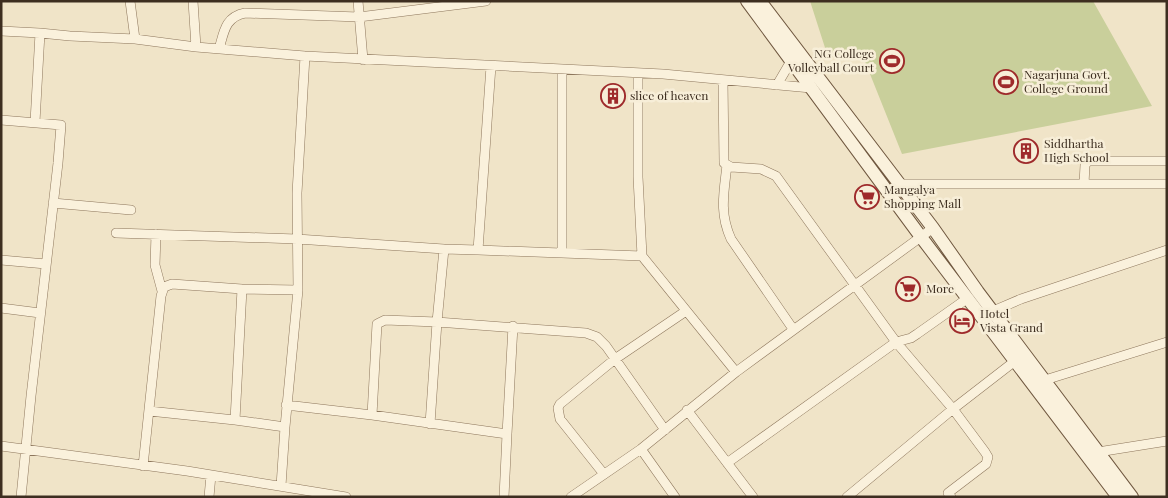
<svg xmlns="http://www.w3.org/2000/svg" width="1168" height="498" viewBox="0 0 1168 498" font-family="'Playfair Display',serif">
<rect width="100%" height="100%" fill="#f0e4c8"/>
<path fill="#c9cf9b" d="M810,1h283l59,105 -250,48 -38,-95 -36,-2z"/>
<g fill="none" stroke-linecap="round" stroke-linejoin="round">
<defs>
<path id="minor" d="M130,1l5,38
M193,1l3,46
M358,1l5,59
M1,31l39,2 30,3 65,3 61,8 109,9 358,18 148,14
M219,49c5,-17 6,-32 26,-36l114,4 127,-16
M562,69v184
M638,73v104l4,79 94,116
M723,80l1,83 7,4 30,2 15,7 120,166 57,67 32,43 3,5 -2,7 -38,29 3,4
M777,85l14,-24
M1,120l60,5 -3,38 -27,233 -10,101
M35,122l5,-89
M727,165c-3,27 -8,48 4,74l62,90
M898,184h269
M1084,184l1,-19 3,-4h79
M53,203l78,7
M116,233l181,6 147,10 34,1 13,-184
M156,234l-1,31 7,26
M444,249l-7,73 -52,-2 -8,4 -5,91 135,19 -3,63
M478,250l164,6
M1,260l45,4
M1,308l39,5
M993,311l28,-12 146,-49
M1045,380l122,-38
M286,405l86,10
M687,410l66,87
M149,411l86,9 7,-131
M235,420l50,7 -4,59
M430,424l7,-102 149,11 11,4 9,9 59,84
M285,427l13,-137
M507,434l6,-108
M1,446l186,25 159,26
M641,449l34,48
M1098,452l69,-11
M727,463l169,-121 15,-4 6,-4 51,-36
M143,466l18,-170 3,-9 8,-3 70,5 56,1 -1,-97 8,-137
M603,473l-43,-54 -2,-11 2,-4 55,-45 71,-48
M209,497l2,-22
M571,497l70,-48 95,-77 197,-144
M847,497l106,-88 62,-48"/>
<path id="secondary" d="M747,1l174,236 197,260
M760,1l173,227 45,64 154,205"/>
</defs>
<use href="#minor" stroke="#8d765c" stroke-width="10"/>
<use href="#secondary" stroke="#6f573f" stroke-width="14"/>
<use href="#minor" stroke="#faf1dc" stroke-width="9"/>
<use href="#secondary" stroke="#faf1dc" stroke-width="12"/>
</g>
<defs>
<symbol id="stadium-ring" viewBox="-11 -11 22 22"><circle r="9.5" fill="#f7eed8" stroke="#9e2a2b" stroke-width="1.5"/><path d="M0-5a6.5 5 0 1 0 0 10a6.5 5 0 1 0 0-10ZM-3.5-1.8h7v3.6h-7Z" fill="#9e2a2b"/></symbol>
<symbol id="building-ring" viewBox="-11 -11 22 22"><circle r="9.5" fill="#f7eed8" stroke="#9e2a2b" stroke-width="1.5"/><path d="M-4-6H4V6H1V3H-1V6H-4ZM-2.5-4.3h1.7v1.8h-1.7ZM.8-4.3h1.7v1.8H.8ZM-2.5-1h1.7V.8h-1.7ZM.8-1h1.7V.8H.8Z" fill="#9e2a2b"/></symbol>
<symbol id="supermarket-ring" viewBox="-11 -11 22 22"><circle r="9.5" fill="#f7eed8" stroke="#9e2a2b" stroke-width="1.5"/><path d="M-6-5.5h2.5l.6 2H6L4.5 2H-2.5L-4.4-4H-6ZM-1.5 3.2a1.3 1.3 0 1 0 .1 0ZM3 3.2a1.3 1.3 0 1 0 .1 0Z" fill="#9e2a2b"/></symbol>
<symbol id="hotel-ring" viewBox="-11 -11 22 22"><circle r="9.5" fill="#f7eed8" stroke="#9e2a2b" stroke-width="1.5"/><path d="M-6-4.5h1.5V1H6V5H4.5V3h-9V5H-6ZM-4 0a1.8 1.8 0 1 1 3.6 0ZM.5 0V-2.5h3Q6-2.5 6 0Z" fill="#9e2a2b"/></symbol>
</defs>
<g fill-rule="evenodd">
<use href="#stadium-ring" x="878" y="47" width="28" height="28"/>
<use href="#stadium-ring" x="992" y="68" width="28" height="28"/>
<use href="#building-ring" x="599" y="82" width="28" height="28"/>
<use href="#building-ring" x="1012" y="137" width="28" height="28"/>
<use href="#supermarket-ring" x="853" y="183" width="28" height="28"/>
<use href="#supermarket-ring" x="894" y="275" width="28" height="28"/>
<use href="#hotel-ring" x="948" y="307" width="28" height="28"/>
</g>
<g text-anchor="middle" stroke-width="5" stroke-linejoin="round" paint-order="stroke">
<g font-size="12" fill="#3d2e20" stroke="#f7eed8" text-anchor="start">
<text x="874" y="58" text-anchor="end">NG College<tspan x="874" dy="14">Volleyball Court</tspan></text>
<text x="1024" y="79">Nagarjuna Govt.<tspan x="1024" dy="14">College Ground</tspan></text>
<text x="630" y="100">slice of heaven</text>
<text x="1044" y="148">Siddhartha<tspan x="1044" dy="14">High School</tspan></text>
<text x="884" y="194">Mangalya<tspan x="884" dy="14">Shopping Mall</tspan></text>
<text x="926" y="293">More</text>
<text x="980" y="318">Hotel<tspan x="980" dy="14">Vista Grand</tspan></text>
</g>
</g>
<rect width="1168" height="498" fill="none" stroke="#3d2e20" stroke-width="5"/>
</svg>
